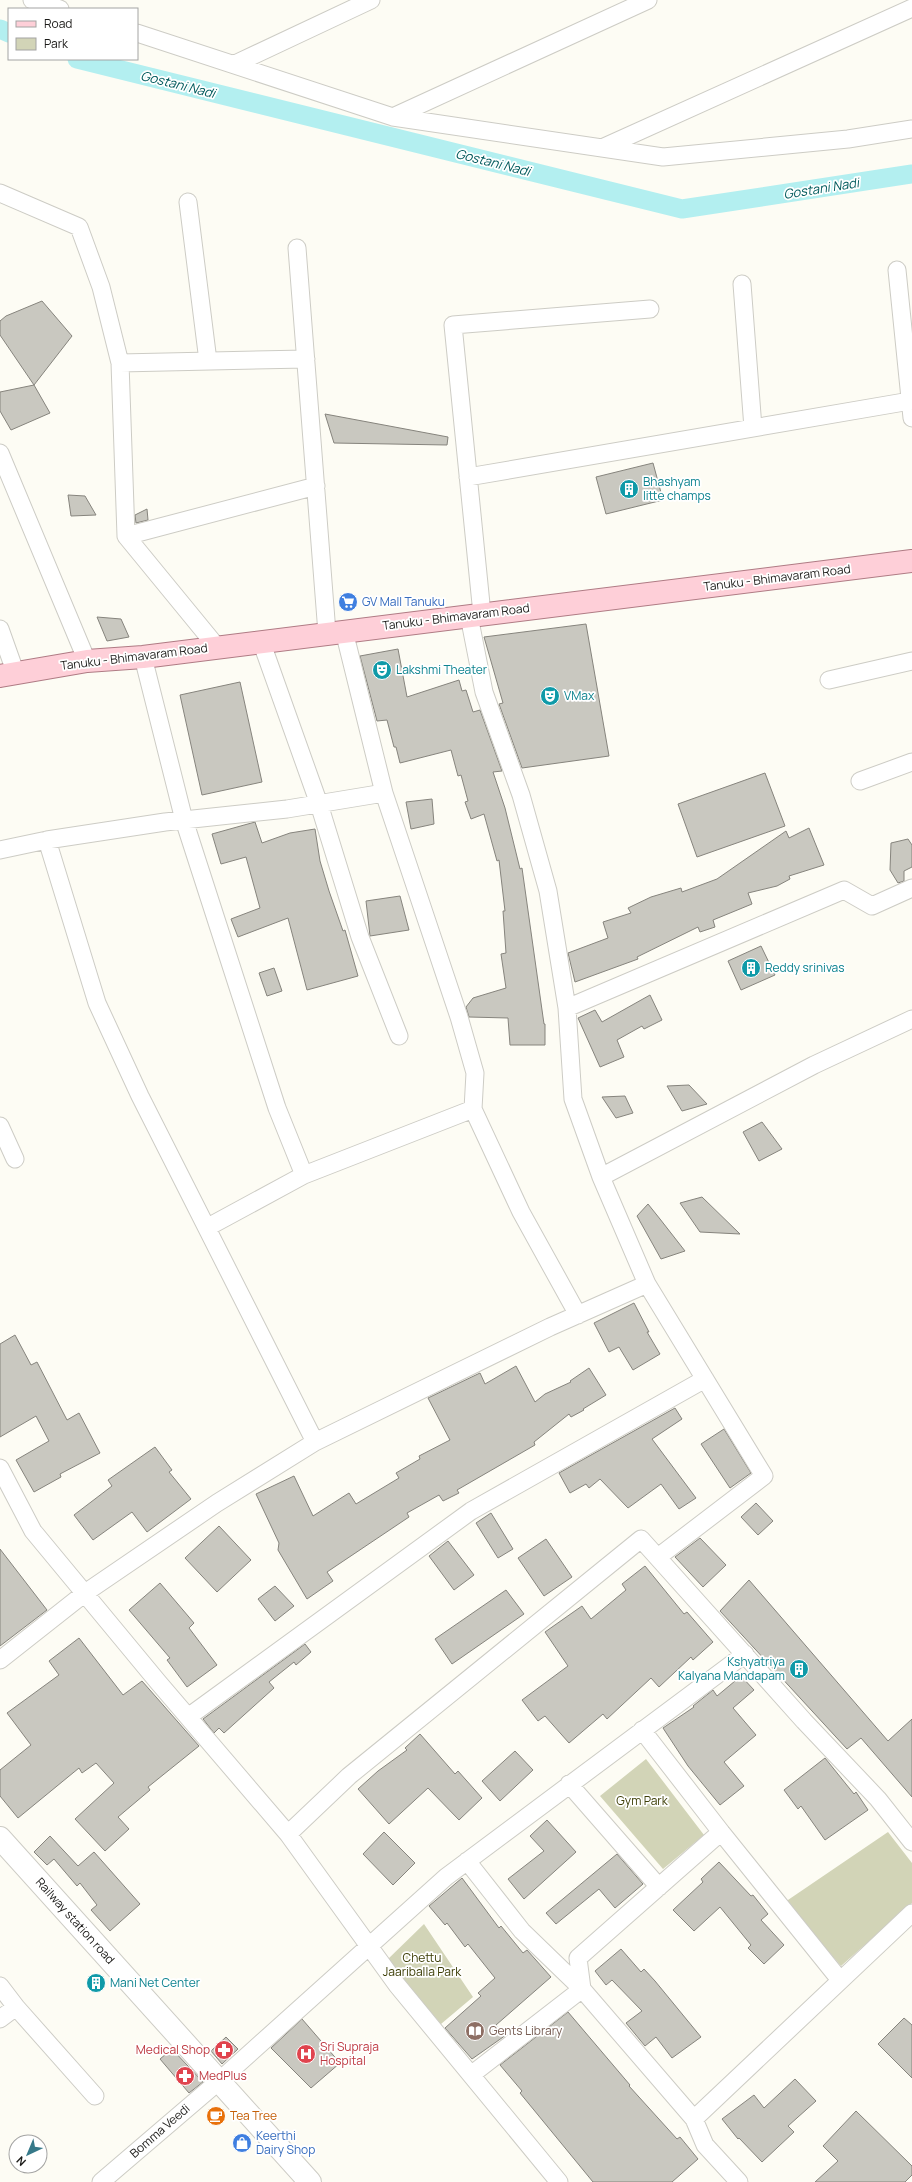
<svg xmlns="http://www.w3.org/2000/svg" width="912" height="2182" viewBox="0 0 912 2182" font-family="Manrope,sans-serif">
<rect width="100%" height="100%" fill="#fdfcf4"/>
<path fill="#d2d4b7" d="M646,1759l58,76 -41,34 -63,-73z
M888,1832l24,31v40l-71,63 -56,-64z
M424,1924l49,73 -32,27 -55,-63z"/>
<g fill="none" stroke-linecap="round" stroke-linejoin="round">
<path stroke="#b3eff0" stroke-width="19" d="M0,29l9,4
M77,59l605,150 230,-35"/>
</g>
<path fill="#c9c8c0" stroke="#86847d" d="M42,301l30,35 -38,49 -34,-50v-14l6,-5z
M34,385l16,28 -39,17 -11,-19v-19z
M325,414l123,23 -1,8 -113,-2z
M653,463l10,37 -57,14 -10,-37z
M68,495l17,1 11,19 -25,1z
M147,509l1,11 -12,3 -1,-8z
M97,617l24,2 8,18 -22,4z
M586,624l23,132 -87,12 -23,-64 4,-1 -19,-66z
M398,649l9,48 52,-17 3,11 4,-1 7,22 7,-2 22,61 -9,1 12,36 15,61 2,-1 22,156h1v21h-35l-2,-27 -39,-1 -3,-10 7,-9 33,-10 -5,-34 5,-1 -3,-42h2l-6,-51 -2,1 -13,-47 -13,5 -6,-17 3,-1 -7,-26 -3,1 -7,-26 -51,13 -4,-16h-2l-7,-27 -10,1 -17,-65z
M240,682l22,100 -60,13 -22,-100z
M765,773l20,53 -88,31 -19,-53z
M432,799l2,25 -23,5 -5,-27z
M255,822l7,21 28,-10 25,-4 5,32 9,30 14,40 2,-1 13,46 -51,14 -19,-72 -50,19 -7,-18 29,-11 -14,-51 -25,7 -9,-30z
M809,828l15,37 -35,11 1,3 -13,7 -29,7 4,11 -39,16 2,7 -15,5 -2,-5 -61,30 1,2 -63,23 -7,-29 40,-15 -5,-16 28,-9 -3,-5 23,-11 30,-9 1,4 35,-13 69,-48 3,7z
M908,839l4,6v22l-8,4v10l-6,2 -8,-13 1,-27z
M400,896l9,34 -39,6 -4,-35z
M761,946l14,29 -34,15 -13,-29z
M274,968l8,23 -15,5 -8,-23z
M650,995l12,25 -18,9 -2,-3 -25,14 7,17 -24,10 -22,-49 17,-8 7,12z
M689,1085l18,19 -25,7 -15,-25z
M625,1096l8,17 -17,5 -14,-21z
M762,1122l20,27 -23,12 -16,-29z
M702,1197l38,37 -40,-2 -20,-29z
M648,1204l12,15 25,32 -24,8 -24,-43z
M634,1303l15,29h-2l13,22 -27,16 -14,-23 -10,5 -15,-29z
M15,1335l16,30 6,-3 30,58 12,-7 21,40 -40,21 1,3 -27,15 -18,-32 33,-19 -13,-25 -36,21v-93z
M516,1366l19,36 10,-8 26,-12 -1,-1 19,-13 17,27 -23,14 1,1 -13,7 -2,-3 -35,28 1,3 -78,45 2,3 -16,8 -4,-6 -32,18 2,4 -82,55 6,9 -26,18 -29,-49 1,-7 -23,-49 38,-18 19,40 36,-23 7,11 43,-26 -3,-5 24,-14 -1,-3 31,-16 -22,-42 52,-25 5,11z
M675,1408l7,11 -30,20 44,59 -17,11 -18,-25 -33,24 -28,-29 -11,9 -3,-4 -16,9 -11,-20z
M724,1429l27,44 -21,15 -29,-44z
M155,1447l17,23 -3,2 22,27 -44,33 -15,-20 -39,28 -19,-25 38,-29 -4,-6z
M756,1503l17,18 -15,14 -17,-18z
M491,1513l22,36 -15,9 -22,-35z
M219,1526l32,34 -34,32 -32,-34z
M700,1538l26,27 -23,22 -28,-30z
M546,1539l26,38 -28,19 -26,-38z
M448,1541l26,34 -20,15 -25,-34z
M0,1549l47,61 -47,36z
M645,1566l39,48 3,-2 26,30 -20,18 -2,-3 -32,30 -8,-9 -44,41 -4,-5 -34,29 -24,-27 -7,5 -16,-21 46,-34 -23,-34 37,-26 9,13 35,-29 -4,-6z
M749,1580l139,161 24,-22v78l-51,-59 -14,11 -127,-138z
M160,1583l34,40 -5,5 28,37 -30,22 -20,-27 3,-2 -41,-48z
M275,1586l19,20 -19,15 -17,-22z
M506,1590l18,24 -72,50 -17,-25z
M79,1638l44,57 19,-14 57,65 -51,41 2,3 -32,27 11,12 -24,22 -30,-32 39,-36 -18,-20 -14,10 -3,-5 -61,50 -18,-22v-26l31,-25 -24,-32 52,-38 -10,-14z
M305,1644l6,8 -15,13 -2,-3 -25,20 5,6 -50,45 -5,-5 -5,5 -11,-14z
M741,1676l13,14 -21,18 23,27 -32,27 20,24 -24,19 -32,-39 -25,-38 31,-21 -1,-1 20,-16 4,6z
M420,1734l35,40 3,-3 24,27 -23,22 -31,-32 -39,36 -31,-35 20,-18 29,-21 -2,-2z
M515,1751l18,19 -33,31 -18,-20z
M825,1758l29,36 2,-2 12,18 -43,30 -24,-34 -3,3 -14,-19z
M547,1820l29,32 -52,47 -16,-20 36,-28 -14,-15z
M384,1832l31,31 -22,22 -30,-31z
M50,1836l28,30 16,-14 46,52 -30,27 -19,-21 6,-5 -17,-22 -3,3 -23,-27 -7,6 -13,-13z
M617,1854l26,30 -28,24 -16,-19 -43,35 -10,-11z
M719,1862l32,34 2,-1 15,19 -7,6 23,25 -20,19 -16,-16 3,-3 -31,-38 -26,24 -21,-21 30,-28 -2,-3z
M462,1878l37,50 2,-2 22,27 4,-3 24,27 -55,48 10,10 -34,24 -27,-31 36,-32 -3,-3 17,-15 -27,-34 -3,3 -18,-24 -2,2 -16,-19z
M621,1949l20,23 3,-3 11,12 46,56 -29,21 -16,-21 -11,9 -19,-23 16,-12 -30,-31 -6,5 -11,-14z
M568,2012l62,73 -1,1 48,53 3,-2 18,22 -26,23h-79l-73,-89 2,-2 -22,-26z
M904,2018l8,7v53l-34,-34z
M302,2019l38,44 -29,25 -40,-40z
M226,2037l12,12 -16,15 -11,-13z
M172,2049l31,33 -14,11 -29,-34z
M795,2079l21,22 -28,25 6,6 -32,30 -23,-24 -1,1 -16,-20 32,-24 10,13z
M856,2111l56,55v9l-7,7h-90l23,-21 -15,-15z"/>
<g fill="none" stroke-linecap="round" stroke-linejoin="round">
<defs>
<path id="minor" d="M32,0l28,9
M137,33l256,84 270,40 185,-18 64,-10
M235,64l136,-64
M393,117l255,-117
M602,148l310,-140
M0,193l79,34 22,60 19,76 6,173 91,111
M188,202l20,159
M297,248l30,385
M897,270l15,148
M742,284l11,144
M120,363l186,-4
M0,453l87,208
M468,477l442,-76
M126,536l190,-50
M482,614l-29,-289 197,-16
M469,616l15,76 37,103 27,96 19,117 6,91 28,78 46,107
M0,629l16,45
M344,631l40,162 75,224 16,56 -2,36 48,103 57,103
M261,641l58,163 41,133 39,99
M143,657l41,163 93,288 27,67
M829,680l83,-19
M860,781l52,-19
M47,840l50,163 43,93 175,346
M0,850l47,-10 118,-18 122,-13 97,-16
M567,1008l277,-118 28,16 40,-18
M0,1126l15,33
M601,1177l213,-112 98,-46
M208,1227l96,-52 169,-66
M0,1468l33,63 125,151 130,152 109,151 162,197
M0,1660l85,-67 132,-90 98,-61 235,-115 97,-43 117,192 -106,81
M188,1717l283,-206 234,-132
M642,1730l79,102
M569,1784l90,103
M288,1834l61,-58 292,-237 163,182 74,78 34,43
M467,1861l55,70 60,58
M0,1986l16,21 79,89
M582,1989l-4,-31 143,-126 119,148
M0,2019l16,-12
M471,2075l111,-86 112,130 218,-206
M694,2119l11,26 34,37
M101,2182l118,-101 227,-204 299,-223"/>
<path id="tertiary" d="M0,1838l310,344"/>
<path id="primary" d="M0,676l87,-15 56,-4 769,-96"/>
</defs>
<use href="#minor" stroke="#cdccc5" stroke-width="19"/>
<use href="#tertiary" stroke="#cdccc5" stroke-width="24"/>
<use href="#primary" stroke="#af7b84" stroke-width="24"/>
<use href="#minor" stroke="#fff" stroke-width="17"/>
<use href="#tertiary" stroke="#fff" stroke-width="22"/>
<use href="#primary" stroke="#fecfd8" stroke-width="22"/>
</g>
<defs>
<symbol id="building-disc" viewBox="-11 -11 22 22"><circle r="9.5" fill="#0f9aa8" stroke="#fff"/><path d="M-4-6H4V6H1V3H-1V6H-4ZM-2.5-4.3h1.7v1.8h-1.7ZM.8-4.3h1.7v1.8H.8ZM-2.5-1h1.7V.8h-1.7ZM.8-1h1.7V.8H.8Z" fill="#fff"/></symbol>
<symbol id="supermarket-disc" viewBox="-11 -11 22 22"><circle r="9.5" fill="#3f7fe0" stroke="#fff"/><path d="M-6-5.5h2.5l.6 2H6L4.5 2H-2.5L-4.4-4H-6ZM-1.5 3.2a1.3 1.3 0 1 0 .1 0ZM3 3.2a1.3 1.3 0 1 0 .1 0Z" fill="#fff"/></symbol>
<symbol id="theatre-disc" viewBox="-11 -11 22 22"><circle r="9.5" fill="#0f9aa8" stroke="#fff"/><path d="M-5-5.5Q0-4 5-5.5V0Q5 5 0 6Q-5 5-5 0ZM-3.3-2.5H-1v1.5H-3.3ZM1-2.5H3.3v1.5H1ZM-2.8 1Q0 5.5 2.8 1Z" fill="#fff"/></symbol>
<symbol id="library-disc" viewBox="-11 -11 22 22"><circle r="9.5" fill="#8d6e63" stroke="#fff"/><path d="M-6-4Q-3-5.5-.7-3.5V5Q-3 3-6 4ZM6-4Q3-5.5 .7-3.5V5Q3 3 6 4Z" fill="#fff"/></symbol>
<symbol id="pharmacy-disc" viewBox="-11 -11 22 22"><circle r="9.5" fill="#e0444e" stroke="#fff"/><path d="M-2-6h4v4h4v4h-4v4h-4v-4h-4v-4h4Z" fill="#fff"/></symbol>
<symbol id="hospital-disc" viewBox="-11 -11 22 22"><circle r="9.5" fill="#e0444e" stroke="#fff"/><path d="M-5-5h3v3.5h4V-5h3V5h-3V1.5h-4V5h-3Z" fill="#fff"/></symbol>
<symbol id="cafe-disc" viewBox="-11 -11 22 22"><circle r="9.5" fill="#e8710a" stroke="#fff"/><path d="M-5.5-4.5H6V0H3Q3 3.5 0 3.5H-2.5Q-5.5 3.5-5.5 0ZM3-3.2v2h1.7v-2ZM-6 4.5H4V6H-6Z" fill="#fff"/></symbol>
<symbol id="shop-disc" viewBox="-11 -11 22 22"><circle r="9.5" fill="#3f7fe0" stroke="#fff"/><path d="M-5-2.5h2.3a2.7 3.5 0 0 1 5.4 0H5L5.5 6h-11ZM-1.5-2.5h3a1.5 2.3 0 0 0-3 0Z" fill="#fff"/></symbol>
</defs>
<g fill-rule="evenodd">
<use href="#building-disc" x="618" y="478" width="22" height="22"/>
<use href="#supermarket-disc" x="337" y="591" width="22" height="22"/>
<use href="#theatre-disc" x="371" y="659" width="22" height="22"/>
<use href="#theatre-disc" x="539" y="685" width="22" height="22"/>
<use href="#building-disc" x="740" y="957" width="22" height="22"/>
<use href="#building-disc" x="788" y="1658" width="22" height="22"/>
<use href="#building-disc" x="85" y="1972" width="22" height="22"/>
<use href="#library-disc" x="464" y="2020" width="22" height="22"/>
<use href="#pharmacy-disc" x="213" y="2039" width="22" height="22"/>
<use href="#hospital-disc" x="295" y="2043" width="22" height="22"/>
<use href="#pharmacy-disc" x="174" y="2065" width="22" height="22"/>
<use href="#cafe-disc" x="205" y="2105" width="22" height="22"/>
<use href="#shop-disc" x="231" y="2132" width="22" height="22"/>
</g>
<g text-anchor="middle" stroke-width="3.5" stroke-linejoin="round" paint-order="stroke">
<g font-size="12" fill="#0d838f" stroke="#fff" text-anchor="start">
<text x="643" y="486">Bhashyam<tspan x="643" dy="14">litte champs</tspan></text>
<text x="396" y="674">Lakshmi Theater</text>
<text x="564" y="700">VMax</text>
<text x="765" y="972">Reddy srinivas</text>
<text x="785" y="1666" text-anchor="end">Kshyatriya<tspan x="785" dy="14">Kalyana Mandapam</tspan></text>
<text x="110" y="1987">Mani Net Center</text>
</g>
<g font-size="12" fill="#1c1b19" stroke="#fff">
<text transform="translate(777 578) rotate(-7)" y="4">Tanuku - Bhimavaram Road</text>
<text transform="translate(456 617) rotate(-7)" y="4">Tanuku - Bhimavaram Road</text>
<text transform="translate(134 657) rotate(-7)" y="4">Tanuku - Bhimavaram Road</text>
<text transform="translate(75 1921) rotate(48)" y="4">Railway station road</text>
<text transform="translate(160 2131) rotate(-41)" y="4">Bomma Veedi</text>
</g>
<g font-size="12" fill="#366cbe" stroke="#fff" text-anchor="start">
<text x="362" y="606">GV Mall Tanuku</text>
<text x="256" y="2140">Keerthi<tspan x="256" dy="14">Dairy Shop</tspan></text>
</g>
<g font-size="12" fill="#3c3d05" stroke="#fff">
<text x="642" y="1805">Gym Park</text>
<text x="422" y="1962">Chettu<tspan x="422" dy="14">Jaariballa Park</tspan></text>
</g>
<g font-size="12" fill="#785e54" stroke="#fff" text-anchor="start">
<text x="489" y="2035">Gents Library</text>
</g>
<g font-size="12" fill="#be3a42" stroke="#fff" text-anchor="start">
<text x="320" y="2051">Sri Supraja<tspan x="320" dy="14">Hospital</tspan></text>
<text x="210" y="2054" text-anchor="end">Medical Shop</text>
<text x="199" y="2080">MedPlus</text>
</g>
<g font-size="12" fill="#c56008" stroke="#fff" text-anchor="start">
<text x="230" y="2120">Tea Tree</text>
</g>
<g font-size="13" font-style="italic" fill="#025b5d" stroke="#fff">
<text transform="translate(178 84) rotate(14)" y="5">Gostani Nadi</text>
<text transform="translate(493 162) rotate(14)" y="5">Gostani Nadi</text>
<text transform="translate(821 188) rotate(-9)" y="5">Gostani Nadi</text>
</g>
</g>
<rect x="8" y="8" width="130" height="52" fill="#ffffff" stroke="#a4a4a3"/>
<rect x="16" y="21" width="20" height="6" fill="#fecfd8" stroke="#a4a4a3"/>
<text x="44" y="28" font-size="12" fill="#1c1b19">Road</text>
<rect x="16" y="38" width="20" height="12" fill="#d2d4b7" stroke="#a4a4a3"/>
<text x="44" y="48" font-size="12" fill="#1c1b19">Park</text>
<g transform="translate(28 2154) rotate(224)"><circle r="19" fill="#ffffff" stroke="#a4a4a3"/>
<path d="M0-3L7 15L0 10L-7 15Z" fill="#367989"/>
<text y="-6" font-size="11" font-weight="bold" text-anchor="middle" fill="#1c1b19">N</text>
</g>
</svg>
